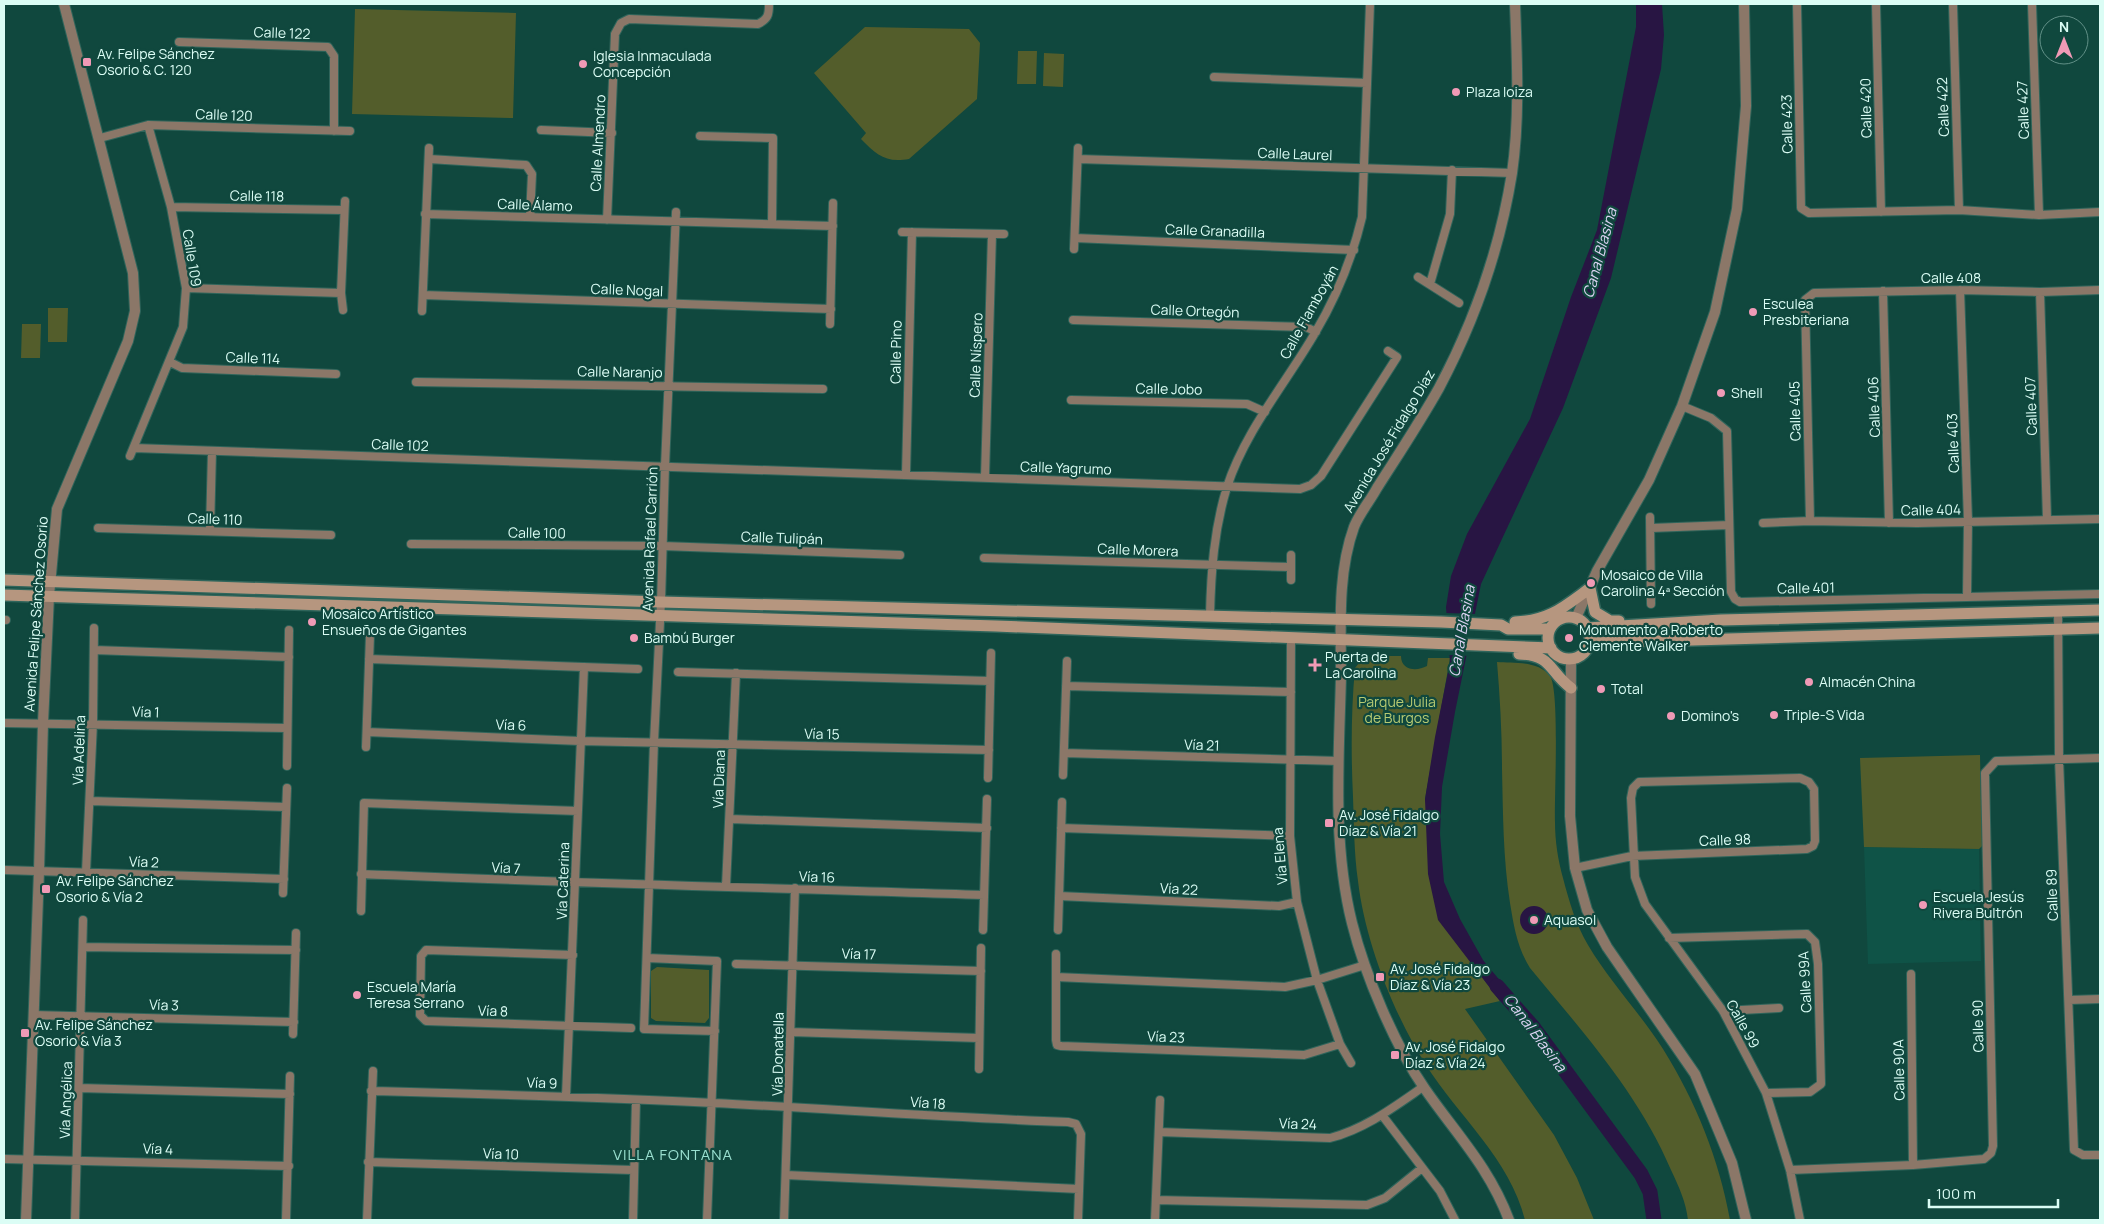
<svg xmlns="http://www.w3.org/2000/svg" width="2104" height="1224" viewBox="0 0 2104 1224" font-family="Manrope,sans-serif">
<rect width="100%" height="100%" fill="#10483e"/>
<path fill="#0f5347" d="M1864,847l115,2 2,112 -113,3z"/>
<path fill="#535d2b" d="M355,9l161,4 -3,105 -161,-4z
M865,27l104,2 11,14 -3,56 -68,60c-24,4 -32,-4 -48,-20l5,-6 -52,-60z
M1018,51h19l-1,33h-19z
M1044,53l20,1 -1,33 -20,-1z
M48,308h20l-1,34h-19z
M22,324h19l-1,34h-19z
M1374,656h27c0,14 15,16 26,10l1,-8h22l-25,141 30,142 45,60 -35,8 89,126 23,43 17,42h-69c-15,-61 -67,-104 -99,-155 -33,-52 -61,-124 -68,-184 -4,-28 -4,-56 -5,-84 -2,-42 -2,-86 2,-129l8,-10z
M1497,662c16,1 42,-1 53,14 10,15 4,122 5,146 0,19 3,38 8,56 6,23 13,47 25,67 22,37 52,68 75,104 33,53 56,110 67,171h-42c-2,-18 -9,-33 -17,-50 -32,-76 -89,-139 -141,-202 -13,-21 -16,-41 -20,-65 -7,-45 -7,-89 -8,-134 0,-36 -2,-71 -5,-107z
M1980,755l2,91 -3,3 -115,-2 -4,-89z
M657,967l52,3v48l-4,5 -49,-2 -5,-3v-47z"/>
<path fill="#281543" d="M1636,4h26l2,31 -3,34 -50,209 -48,130 -82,176 -26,128 -13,75 -2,47 4,48 16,37 23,41 33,40 -16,1 -62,-81 -10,-46 -3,-75 10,-62 15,-75 -4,-55 5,-31 16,-42 63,-115 41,-122 26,-67 39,-203z
M1520 920a14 14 0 1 1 28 0a14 14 0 1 1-28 0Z"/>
<path fill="#10483e" d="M1444,613l34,1 -8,42 -22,-1z"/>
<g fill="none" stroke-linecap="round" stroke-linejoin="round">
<path stroke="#281543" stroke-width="15" d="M1497,986l36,41 108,147 9,18 4,28"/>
<defs>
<path id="minor" d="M1797,4l4,204 8,5 150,-3 80,5 61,-3
M1876,4l5,208
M1953,4l6,206
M2032,4l7,211
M179,42l149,5 6,9v75
M1214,77l153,6
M541,130l71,3
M700,136l73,2 -1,86
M100,138l48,-13 202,6
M429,159l97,6 6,9 -2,43
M1078,159l434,14
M171,207l172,3
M676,212l-11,254 -4,136 -7,140 -10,287 71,2
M425,214l408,12
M607,220l8,-186 6,-11 8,-4 129,5c10,-5 11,-9 11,-20
M902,232l102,2
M1075,238l279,12
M1074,249l4,-101
M1418,277l41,26
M1430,284l20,-70 2,-44
M186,288l155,5
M1960,290l8,231 -1,75
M1883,291l6,232
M2040,292l7,227
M423,295l408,14
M343,310l-2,-17 4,-92
M422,311l7,-163
M1073,320l233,7 10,5
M830,324l3,-121
M170,362l12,6 154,6
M416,382l407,7
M1071,400l176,4 18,8
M1682,406l29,12 16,13 4,161 4,7 5,3 360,-8
M134,448l1166,41 11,-4 10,-9 76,-119 -9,-6
M130,456l53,-129 3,-39 -15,-81 -23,-82
M906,474l6,-242
M985,477l7,-243
M1650,517l1,87
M1810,521l-5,-221 9,-7 146,-3 80,2 60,-2
M1763,523l47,-2 107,2 183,-4
M98,528l233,7
M1651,528l78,-3
M210,531l2,-80
M411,544l252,2 237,9
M984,558l307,9
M1291,580v-25
M2058,610l1,149 15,391 9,5h17
M1210,615c1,-43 4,-86 17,-128 18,-56 59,-104 88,-154 22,-37 37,-74 47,-116l8,-213
M4,620h2
M1291,637l-1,199 7,66 20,78 23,64 11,19
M94,650l195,7
M369,659l269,10
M678,672l312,9
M1066,686l225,6
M4,723l283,5
M367,732l213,9 409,9
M366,747l4,-112
M1064,753l275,8
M287,766l2,-136
M1063,775l4,-114
M988,778l3,-125
M90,801l196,6
M730,819l257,9
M1061,828l229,8
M1575,868l57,-12 175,-7 6,-3 2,-5 -1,-52 -5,-7 -9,-4 -161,4 -6,6 -2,10 4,79 10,27 78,107 43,82 24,77 10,50
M4,870l280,9
M86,872l7,-149 1,-95
M361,874c208,9 415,14 623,21
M726,886l10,-213
M283,893l4,-105
M1059,896l220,10 18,-4
M361,911l3,-108 214,8
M983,930l4,-131
M1058,930l4,-128
M1669,938l138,-4 8,8 3,22 3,120 -11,8 -44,1
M83,947l213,3
M1056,954v86l1,5 4,1 243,9 36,-11
M573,955l-147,-5 -5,6 -1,59 6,6 205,7
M647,958l70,3 -10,259
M736,964l245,7
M1911,974l2,191
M1056,977l229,10 32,-7 48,-15
M2069,1000l31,-1
M1723,1011l56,-3
M33,1015l261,7
M791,1032l188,6
M293,1034l3,-101
M979,1069l2,-121
M79,1088l211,6
M371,1091c114,3 229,6 343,12 118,6 236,15 354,19l8,2 5,10 -3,86
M566,1096l18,-429
M1382,1115l58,76 15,29
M1159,1132l171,6c35,-9 64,-31 93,-51
M4,1159l285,7
M368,1162l265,8
M1790,1170l123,-5 71,-6 7,-6 2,-7 -8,-373 11,-12 104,-3
M786,1175l293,14
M1156,1200l211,5 18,-7 37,-30
M75,1220l8,-300
M286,1220l4,-144
M367,1220l6,-149
M633,1220l3,-120
M784,1220l11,-332
M1155,1220l5,-120"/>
<path id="tertiary" d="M1576,618l21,-47 52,-91 33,-74 33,-94 22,-103 9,-103 -2,-102
M1571,659l-1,157 5,52 12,42 20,37 88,127 37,89 14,57
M26,1220l13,-349 4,-148 6,-127 8,-87 71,-168 7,-30 -2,-38 -69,-269
M1509,1220c-20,-53 -52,-85 -84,-131 -30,-43 -60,-114 -73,-166 -20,-80 -13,-165 -11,-247 0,-48 -4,-102 13,-149 5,-13 16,-26 23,-39 21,-33 43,-66 62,-100 35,-66 61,-140 73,-215 8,-56 5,-113 3,-169"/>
<path id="secondary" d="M4,580l657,22 780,20 60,3 7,4h42
M4,595l992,31 555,22
M1548 638a21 21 0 1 1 42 0a21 21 0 1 1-42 0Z
M1515,622c34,-1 49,-15 75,-34l5,24 15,9h9
M1587,628l134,-8 379,-10
M1589,643l511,-15
M1519,654c34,1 29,17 52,34"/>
</defs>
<use href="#minor" stroke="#30655b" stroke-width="10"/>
<use href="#tertiary" stroke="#30655b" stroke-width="12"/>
<use href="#secondary" stroke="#30655b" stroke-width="14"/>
<use href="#minor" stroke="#8b7768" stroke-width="8"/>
<use href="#tertiary" stroke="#8b7768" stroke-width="10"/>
<use href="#secondary" stroke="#b6967f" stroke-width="11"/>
</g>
<g fill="#f09ab6" stroke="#10483e" stroke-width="2">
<rect x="82" y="57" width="10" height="10" rx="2.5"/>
<circle cx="583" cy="64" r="5"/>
<circle cx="1456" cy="92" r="5"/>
<circle cx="1753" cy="312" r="5"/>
<circle cx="1721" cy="393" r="5"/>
<circle cx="1591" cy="583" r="5"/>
<circle cx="312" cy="622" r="5"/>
<circle cx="634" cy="638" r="5"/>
<circle cx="1569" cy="638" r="5"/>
<path d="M1312.5 657.5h5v5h5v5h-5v5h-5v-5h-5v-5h5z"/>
<circle cx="1809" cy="682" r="5"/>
<circle cx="1601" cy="689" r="5"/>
<circle cx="1774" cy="715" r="5"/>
<circle cx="1671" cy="716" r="5"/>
<rect x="1324" y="818" width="10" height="10" rx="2.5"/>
<rect x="41" y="884" width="10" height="10" rx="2.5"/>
<circle cx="1923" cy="905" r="5"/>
<circle cx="1534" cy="920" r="5"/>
<rect x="1375" y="972" width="10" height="10" rx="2.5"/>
<circle cx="357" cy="995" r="5"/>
<rect x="20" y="1028" width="10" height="10" rx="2.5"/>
<rect x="1390" y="1050" width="10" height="10" rx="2.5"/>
</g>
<g text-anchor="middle" stroke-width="4.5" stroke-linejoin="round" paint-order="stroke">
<g font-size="14" fill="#dbfdf5" stroke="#10483e">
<text transform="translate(282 33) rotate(2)" y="5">Calle 122</text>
<text transform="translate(1943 107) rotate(-92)" y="5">Calle 422</text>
<text transform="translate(1866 108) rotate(-91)" y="5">Calle 420</text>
<text transform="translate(2023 110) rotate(-92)" y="5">Calle 427</text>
<text transform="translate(224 115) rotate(2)" y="5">Calle 120</text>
<text transform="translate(1787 124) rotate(-91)" y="5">Calle 423</text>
<text transform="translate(598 143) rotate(-87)" y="5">Calle Almendro</text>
<text transform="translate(1295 154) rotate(2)" y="5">Calle Laurel</text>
<text transform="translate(257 196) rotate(1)" y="5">Calle 118</text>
<text transform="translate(535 205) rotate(2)" y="5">Calle Álamo</text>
<text transform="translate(1215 231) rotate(2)" y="5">Calle Granadilla</text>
<text transform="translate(192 258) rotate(81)" y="5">Calle 109</text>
<text x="1951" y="283">Calle 408</text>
<text transform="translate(627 290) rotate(2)" y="5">Calle Nogal</text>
<text transform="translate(1195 311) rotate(2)" y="5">Calle Ortegón</text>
<text transform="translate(1309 312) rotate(-61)" y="5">Calle Flamboyán</text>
<text transform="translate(896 352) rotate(-89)" y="5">Calle Pino</text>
<text transform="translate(976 355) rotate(-88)" y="5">Calle Níspero</text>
<text transform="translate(253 358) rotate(2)" y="5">Calle 114</text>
<text transform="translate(620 372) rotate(1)" y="5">Calle Naranjo</text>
<text transform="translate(1169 389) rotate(1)" y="5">Calle Jobo</text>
<text transform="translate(2031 406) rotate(-92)" y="5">Calle 407</text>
<text transform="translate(1874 407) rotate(-92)" y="5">Calle 406</text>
<text transform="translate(1795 411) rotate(-91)" y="5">Calle 405</text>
<text transform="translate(1389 441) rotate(-59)" y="5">Avenida José Fidalgo Díaz</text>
<text transform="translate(1953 443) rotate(-92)" y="5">Calle 403</text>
<text transform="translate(400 445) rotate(2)" y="5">Calle 102</text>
<text transform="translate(1066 468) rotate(2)" y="5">Calle Yagrumo</text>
<text transform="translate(1931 510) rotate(-1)" y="5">Calle 404</text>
<text transform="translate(215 519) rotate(2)" y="5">Calle 110</text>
<text transform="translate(537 533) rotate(1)" y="5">Calle 100</text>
<text transform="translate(782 538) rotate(2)" y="5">Calle Tulipán</text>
<text transform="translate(650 539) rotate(-88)" y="5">Avenida Rafael Carrión</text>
<text transform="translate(1138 550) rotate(2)" y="5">Calle Morera</text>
<text transform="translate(1806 588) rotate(-1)" y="5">Calle 401</text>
<text transform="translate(36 614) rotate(-86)" y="5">Avenida Felipe Sánchez Osorio</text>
<text transform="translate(146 712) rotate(2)" y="5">Vía 1</text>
<text transform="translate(511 725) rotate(2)" y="5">Vía 6</text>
<text transform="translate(822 734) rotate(1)" y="5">Vía 15</text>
<text transform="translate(1202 745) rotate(2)" y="5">Vía 21</text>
<text transform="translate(79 750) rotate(-88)" y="5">Vía Adelina</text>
<text transform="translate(719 779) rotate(-88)" y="5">Vía Diana</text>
<text transform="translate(1725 840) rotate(-2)" y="5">Calle 98</text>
<text transform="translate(1280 856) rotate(-95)" y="5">Vía Elena</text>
<text transform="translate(144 862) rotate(2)" y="5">Vía 2</text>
<text transform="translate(506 868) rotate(3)" y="5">Vía 7</text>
<text transform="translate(817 877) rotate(2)" y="5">Vía 16</text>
<text transform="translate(563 881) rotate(-88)" y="5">Vía Caterina</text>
<text transform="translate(1179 889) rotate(3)" y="5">Vía 22</text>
<text transform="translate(2052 895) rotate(-92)" y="5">Calle 89</text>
<text transform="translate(859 954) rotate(2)" y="5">Vía 17</text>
<text transform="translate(1805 982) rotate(-93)" y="5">Calle 99A</text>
<text transform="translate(164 1005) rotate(2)" y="5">Vía 3</text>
<text transform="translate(493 1011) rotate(2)" y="5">Vía 8</text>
<text transform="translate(1743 1024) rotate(61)" y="5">Calle 99</text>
<text transform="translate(1978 1026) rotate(-91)" y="5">Calle 90</text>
<text transform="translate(1166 1037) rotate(2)" y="5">Vía 23</text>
<text transform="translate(778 1054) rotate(-89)" y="5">Vía Donatella</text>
<text transform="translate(1899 1070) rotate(-91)" y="5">Calle 90A</text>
<text transform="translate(542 1083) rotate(2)" y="5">Vía 9</text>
<text transform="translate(66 1100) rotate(-88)" y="5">Vía Angélica</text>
<text transform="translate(928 1103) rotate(4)" y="5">Vía 18</text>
<text transform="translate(1298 1124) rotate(2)" y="5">Vía 24</text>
<text transform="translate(158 1149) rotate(2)" y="5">Vía 4</text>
<text transform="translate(501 1154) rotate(2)" y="5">Vía 10</text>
</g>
<g font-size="14" fill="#dbfdf5" stroke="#10483e" text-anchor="start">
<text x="97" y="59">Av. Felipe Sánchez<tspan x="97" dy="16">Osorio &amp; C. 120</tspan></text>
<text x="593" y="61">Iglesia Inmaculada<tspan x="593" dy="16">Concepción</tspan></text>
<text x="1466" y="97">Plaza loiza</text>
<text x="1763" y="309">Esculea<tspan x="1763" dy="16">Presbiteriana</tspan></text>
<text x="1731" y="398">Shell</text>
<text x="1601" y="580">Mosaico de Villa<tspan x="1601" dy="16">Carolina 4ª Sección</tspan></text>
<text x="322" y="619">Mosaico Artístico<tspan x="322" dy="16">Ensueños de Gigantes</tspan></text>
<text x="1579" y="635">Monumento a Roberto<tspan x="1579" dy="16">Clemente Walker</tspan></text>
<text x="644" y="643">Bambú Burger</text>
<text x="1325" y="662">Puerta de<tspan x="1325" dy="16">La Carolina</tspan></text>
<text x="1819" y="687">Almacén China</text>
<text x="1611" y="694">Total</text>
<text x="1784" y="720">Triple-S Vida</text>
<text x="1681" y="721">Domino's</text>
<text x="1339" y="820">Av. José Fidalgo<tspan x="1339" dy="16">Díaz &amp; Vía 21</tspan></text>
<text x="56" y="886">Av. Felipe Sánchez<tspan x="56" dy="16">Osorio &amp; Vía 2</tspan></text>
<text x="1933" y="902">Escuela Jesús<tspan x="1933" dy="16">Rivera Bultrón</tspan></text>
<text x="1544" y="925">Aquasol</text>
<text x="1390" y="974">Av. José Fidalgo<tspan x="1390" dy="16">Díaz &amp; Vía 23</tspan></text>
<text x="367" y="992">Escuela María<tspan x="367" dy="16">Teresa Serrano</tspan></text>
<text x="35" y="1030">Av. Felipe Sánchez<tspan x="35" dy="16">Osorio &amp; Vía 3</tspan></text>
<text x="1405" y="1052">Av. José Fidalgo<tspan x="1405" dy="16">Díaz &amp; Vía 24</tspan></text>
</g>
<g font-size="14" fill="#b7ca73" stroke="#10483e">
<text x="1397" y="707">Parque Julia<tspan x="1397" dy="16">de Burgos</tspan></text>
</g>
<g font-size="15" font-style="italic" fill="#dcd3f3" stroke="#10483e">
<text transform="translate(1600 253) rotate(-75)" y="5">Canal Blasina</text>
<text transform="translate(1462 631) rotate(-80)" y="5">Canal Blasina</text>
<text transform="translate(1535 1033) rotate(53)" y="5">Canal Blasina</text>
</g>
<g font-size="15" letter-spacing="1" fill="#9ae0d0" stroke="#10483e">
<text x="673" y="1160">VILLA FONTANA</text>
</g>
</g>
<rect width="2104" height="1224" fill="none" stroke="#dbfdf5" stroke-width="10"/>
<g transform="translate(2064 40)"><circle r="24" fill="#10483e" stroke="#619087"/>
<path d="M0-4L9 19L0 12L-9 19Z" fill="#f09ab6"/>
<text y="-8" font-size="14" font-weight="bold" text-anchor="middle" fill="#dbfdf5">N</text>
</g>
<path d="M1929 1199v8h129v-8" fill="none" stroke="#dbfdf5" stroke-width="2.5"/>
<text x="1936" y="1199" font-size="15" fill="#dbfdf5" stroke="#10483e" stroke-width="4" paint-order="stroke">100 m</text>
</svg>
